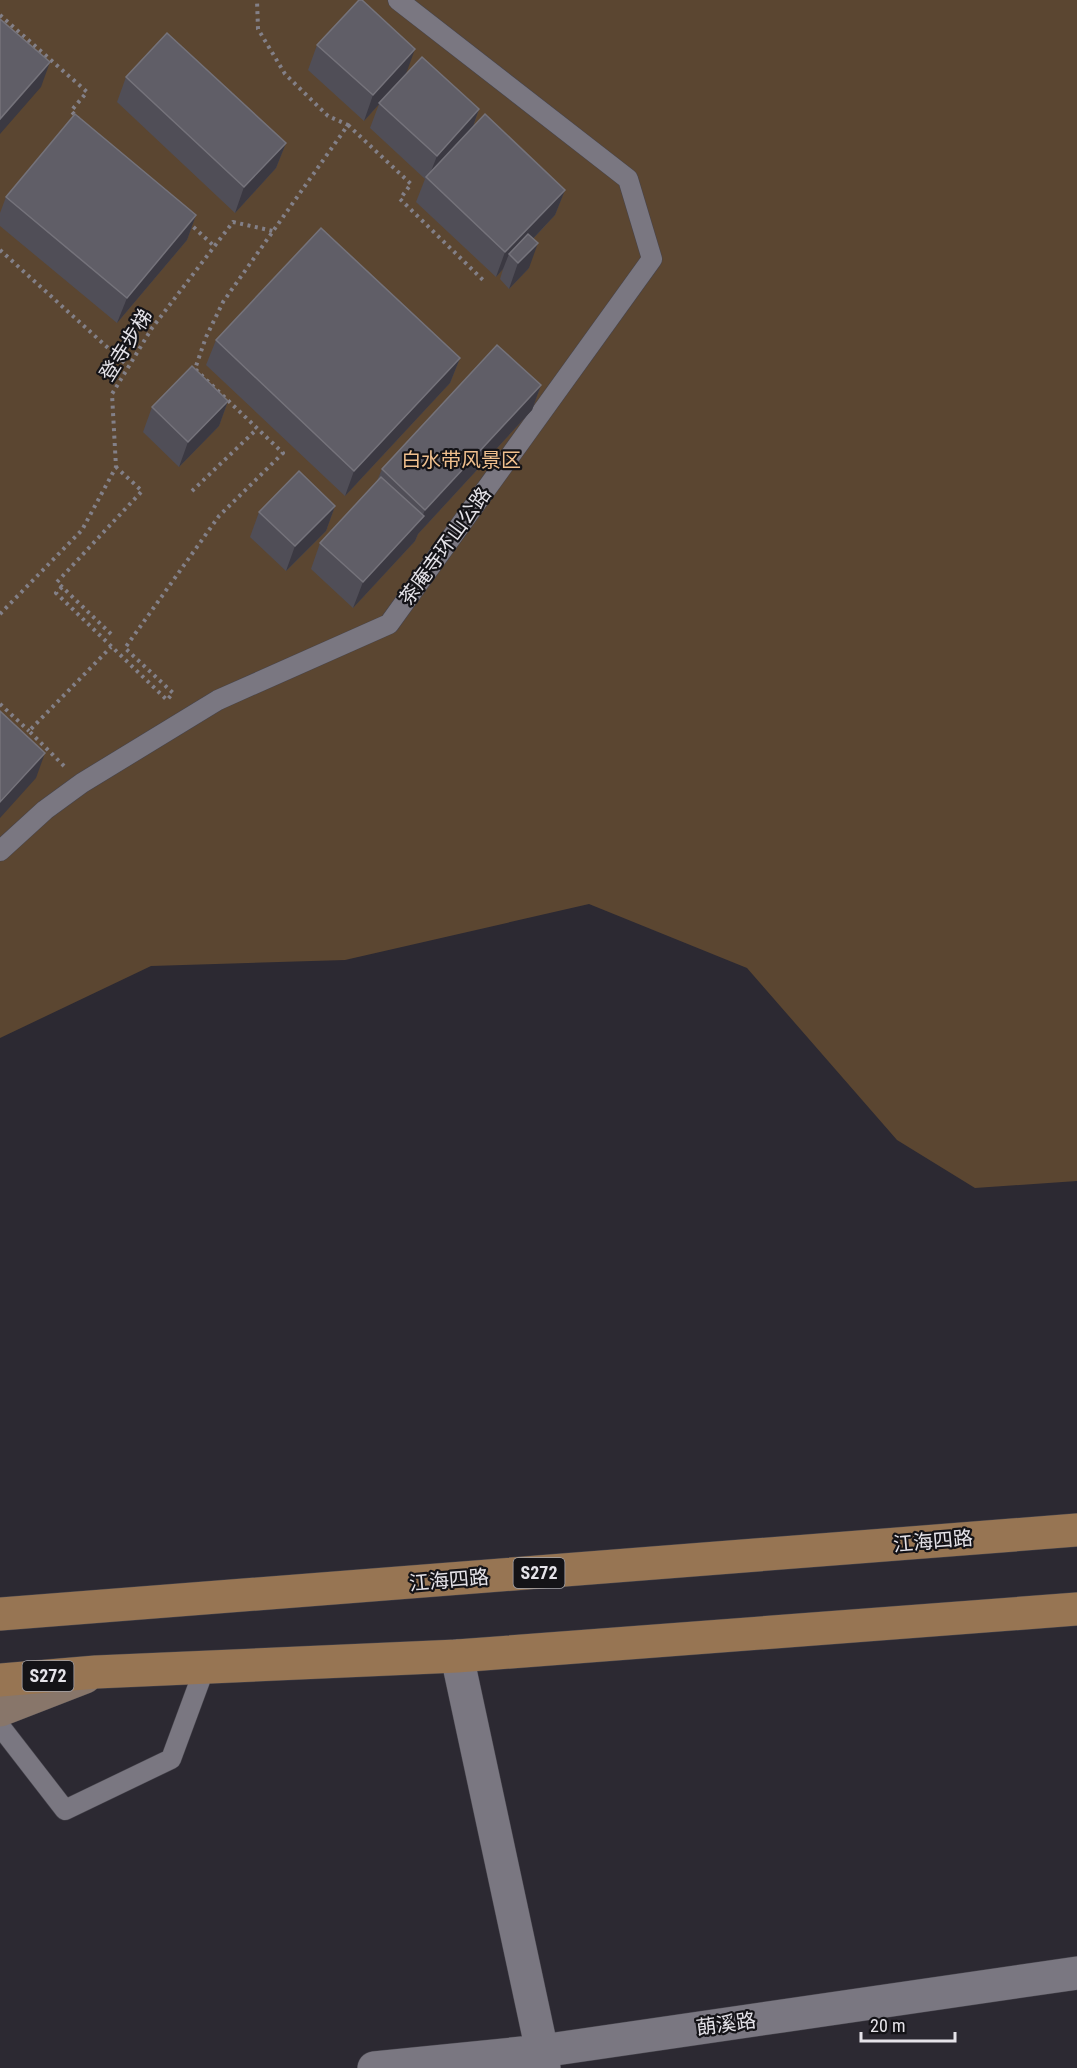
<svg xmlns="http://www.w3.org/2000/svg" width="1077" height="2068" viewBox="0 0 1077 2068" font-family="'Roboto Condensed','Noto Sans SC',sans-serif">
<rect width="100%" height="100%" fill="#2c2932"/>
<path fill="#5b4631" d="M0,0h1077v1181l-102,7 -78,-48 -150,-172 -158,-64 -244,56 -194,6 -151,72z"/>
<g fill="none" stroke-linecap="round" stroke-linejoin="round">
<defs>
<path id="service" d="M0,851l45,-41 37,-27 136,-83 171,-76 263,-365 -24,-80 -230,-179
M0,1726l65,84 106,-51 34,-92"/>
<path id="minor" d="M457,1656l85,395 2,17
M374,2068l168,-17 535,-78"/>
<path id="secondary" d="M0,1710l85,-33"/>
<path id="primary" d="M0,1614l1077,-84
M0,1680l96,-8 361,-16 620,-47"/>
</defs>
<use href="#service" stroke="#46444c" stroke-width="21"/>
<use href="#minor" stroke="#46444c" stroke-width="34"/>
<use href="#secondary" stroke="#46444c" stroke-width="34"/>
<use href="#primary" stroke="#46444c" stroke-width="34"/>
<path stroke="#838088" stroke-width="4" stroke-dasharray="3 4.5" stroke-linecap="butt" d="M0,15l87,77 -16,19 7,7
M348,125l63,59 -11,15 85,83
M188,222l26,24
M0,250l128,116
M192,491l65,-62
M62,587l-6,6 111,107 6,-7 -48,-45 94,-132 64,-63 -88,-84 11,-32 17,-35 125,-177 -20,-9 -43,-42 -27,-45 -1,-29
M0,614l82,-84 34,-63 -4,-73 40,-66 81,-106 40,9
M111,634l-54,-52 85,-91 -26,-24
M0,704l29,27
M64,766l-35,-35 82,-84"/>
<use href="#service" stroke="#7a7781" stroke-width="20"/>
<use href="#minor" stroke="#7a7781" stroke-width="33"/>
<use href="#secondary" stroke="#88766a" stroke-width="33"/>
<use href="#primary" stroke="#977553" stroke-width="33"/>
</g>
<path fill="#504e57" d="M317,45l90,28 72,36 -6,18 92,63 -10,25 -22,24 -4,29 -20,21 -9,-10 3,-10 -7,8 -80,-75 9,-23 -55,-51 9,-24 -15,17 -56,-51z
M126,77l160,66 -10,25 -41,45 -118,-111z
M6,197l190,18 -9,25 -70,83 -117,-97v-13z
M216,340l244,18 -10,25 -105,113 -139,-131z
M541,385l-9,25 -114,124 -3,7 -62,67 -42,-39 9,-26 57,-62 5,-12z
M228,401l-9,25 -40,41 -36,-35 9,-25z
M335,506l-9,25 -40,40 -36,-34 9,-25z"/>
<path fill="#3b3942" d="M415,49l-9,25 -42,47 9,-26z
M50,62l-9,25 -41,47v-15z
M479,109l-9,26 -42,44 9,-23z
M286,143l-10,25 -41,45 9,-26z
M565,190l-10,25 -41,44 -5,-5 -6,15 -7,8 9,-25z
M196,215l-9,25 -70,83 10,-25z
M538,243l-9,25 -20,21 9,-26z
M460,358l-10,25 -105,113 9,-25z
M541,385l-9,25 -114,124 -3,7 -62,67 10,-26 59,-65 3,-7z
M228,401l-9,25 -40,41 9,-25z
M335,506l-9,25 -40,40 9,-25z
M45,753l-9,25 -36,40v-16z"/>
<path fill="#605e67" stroke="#75737b" stroke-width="1.5" d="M359,0h3l53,49 -42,46 -56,-50z
M0,19l50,43 -50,57z
M167,33l119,110 -42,44 -118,-110z
M422,57l57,52 -42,47 -58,-53z
M75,114l121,101 -69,83 -121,-101z
M485,114l80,76 -60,62 -79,-75z
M321,228l139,130 -106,113 -138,-131z
M528,234l10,9 -20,20 -9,-9z
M497,345l44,40 -116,125 -43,-41z
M192,366l36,35 -40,41 -36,-35z
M299,471l36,35 -40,40 -36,-34z
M381,477l43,39 -61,66 -43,-39z
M0,711l45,42 -45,49z"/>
<g text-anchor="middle" stroke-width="4.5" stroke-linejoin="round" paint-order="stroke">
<g fill="#141317" stroke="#a6a5aa" stroke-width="1.5">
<rect x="513.5" y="1558" width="51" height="30" rx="4.5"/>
<rect x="22.5" y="1661" width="51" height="30" rx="4.5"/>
</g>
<g font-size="18" font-weight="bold" fill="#e5e3e9">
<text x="539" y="1579">S272</text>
<text x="48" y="1682">S272</text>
</g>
<g font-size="20" fill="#e5e3e9" stroke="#141317">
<text transform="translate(126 345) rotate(-58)" y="7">登寺步梯</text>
<text transform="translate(445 546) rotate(-54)" y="7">茶庵寺环山公路</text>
<text transform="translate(933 1541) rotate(-5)" y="7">江海四路</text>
<text transform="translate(449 1580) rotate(-5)" y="7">江海四路</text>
<text transform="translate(726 2024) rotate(-8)" y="7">蓢溪路</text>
</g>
<g font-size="20" fill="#f1c08e" stroke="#141317">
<text x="461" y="467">白水带风景区</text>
</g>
</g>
<path d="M861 2032v9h94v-9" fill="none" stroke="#e5e3e9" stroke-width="3"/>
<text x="870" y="2032" font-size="18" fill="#e5e3e9" stroke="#141317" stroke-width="4.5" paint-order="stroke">20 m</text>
</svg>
